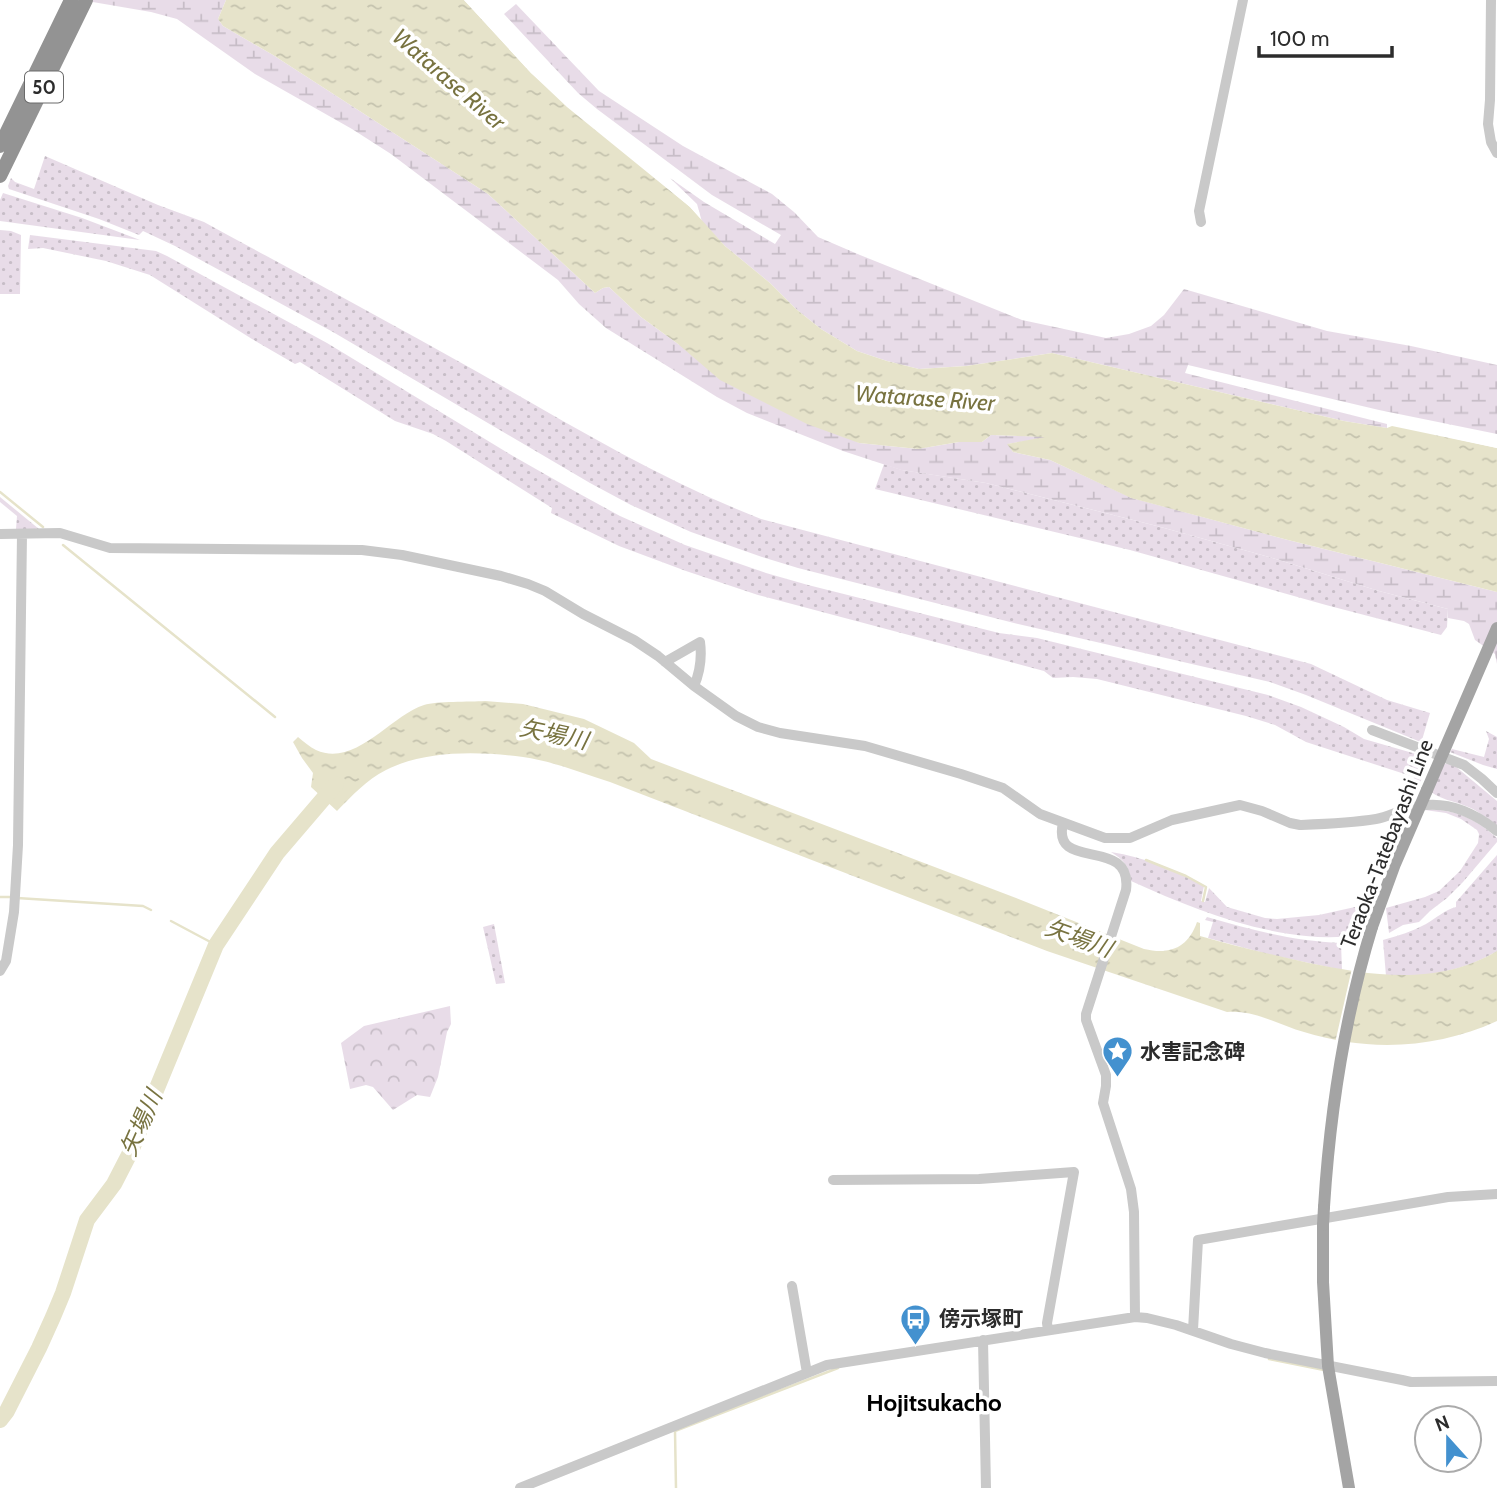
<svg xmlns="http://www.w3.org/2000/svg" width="1497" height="1488" viewBox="0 0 1497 1488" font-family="Cabin,'Noto Sans JP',sans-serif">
<defs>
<pattern id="grass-dots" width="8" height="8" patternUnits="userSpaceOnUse" patternTransform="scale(1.75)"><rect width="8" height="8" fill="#e8dce8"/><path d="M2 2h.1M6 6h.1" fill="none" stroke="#c7bdc7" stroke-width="1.8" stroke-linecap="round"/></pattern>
<pattern id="forest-crowns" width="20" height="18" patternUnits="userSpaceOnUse" patternTransform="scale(1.75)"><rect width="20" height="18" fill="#e8dce8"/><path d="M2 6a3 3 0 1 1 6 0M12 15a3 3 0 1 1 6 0" fill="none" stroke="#c7bdc7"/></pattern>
<pattern id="wetland-marsh" width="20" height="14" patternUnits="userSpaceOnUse" patternTransform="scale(1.75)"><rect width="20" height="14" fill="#e8dce8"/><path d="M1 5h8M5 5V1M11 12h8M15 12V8" fill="none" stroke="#c7bdc7"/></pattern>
<pattern id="water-ripples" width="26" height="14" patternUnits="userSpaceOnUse" patternTransform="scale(1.75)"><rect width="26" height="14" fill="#e6e3ca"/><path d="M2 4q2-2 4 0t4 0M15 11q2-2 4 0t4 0" fill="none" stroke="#c5c3ae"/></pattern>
</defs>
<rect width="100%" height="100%" fill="#fff"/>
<path fill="url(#grass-dots)" d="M45,156l113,49 46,17c90,49 181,98 270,148 95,54 185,109 287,149l550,145 76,36 43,13 -8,27 14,5 -3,2 -127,-52 -36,-13 -256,-59 -216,-55 -36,-11 -71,-25 -60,-27 -41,-22 -257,-151 -158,-86 -32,-15 -4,4 -40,-16 -90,-30 -1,-3 3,-8 4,4 19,7z
M3,193l79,25 58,22 -140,-19v-21z
M0,230l11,1 10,4 -1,59h-20z
M30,235l126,16 11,5 160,87 186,113 65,37 42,23 65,29 81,28 42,12 191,48 38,5 231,57 33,12 43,20 20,12 66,19 -12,30 -7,-2 3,-9 -108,-35 -31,-17 -29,-9 -149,-37 -24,-2 -20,1 -9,-7 -286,-76 -72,-24 -67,-25 -68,-33 1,-5 -106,-67 -13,-7 -38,-13 -95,-59 -5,2 -43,-25 -102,-64 -44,-14 -63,-13 -15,1z
M884,464l18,6 84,13 171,43 112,31 110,34 69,18 -1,18 -6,8 -115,-30 -196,-55 -255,-61z
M0,497l39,32h-23l1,-13 -17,-14z
M1486,731l11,6v32l-14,-4 -33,-13 2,-3 32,8 5,-18z
M1447,763l8,3 42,35v26c-10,-9 -21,-18 -34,-22 -13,-5 -20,-5 -32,-13l12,-27z
M1425,809c32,1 48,8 72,29v4l-34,40 -16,16 -17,13 -11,11 -16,3 -14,8 -3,-25 39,-11 14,-6 21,-20 18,-28 1,-9 -2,-4 -16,-11 -15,-6 -21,-3z
M1111,852c33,5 64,18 93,34l-3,15 4,1 4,-14 18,19 38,11 12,1 42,-4 36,-8 5,29c-18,1 -36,2 -54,0 -61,-6 -120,-30 -175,-55 -2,-15 -7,-21 -20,-29z
M1497,855v96c-35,21 -71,26 -111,25l-3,-36c15,-4 30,-9 43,-16 10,-6 19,-14 30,-17v-5z
M1207,917c46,13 85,24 134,26l1,27 -71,-15 -63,-17 5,-16 -8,-2z
M494,924l11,59 -9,1 -13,-57z"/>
<path fill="url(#forest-crowns)" d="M450,1006l1,18 -4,8 -9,45 -8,20 -13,-2 -24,15 -20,-23 -7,-2 -16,4 -9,-46 23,-17z"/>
<path fill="url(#wetland-marsh)" d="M81,0h145l-8,19 5,7 50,29 215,139 107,99 8,-5 6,-1 32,30 37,27 181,99 59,6 41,-7h23l9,-7 59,2 -42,7 5,8 37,8 82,38 156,42 209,52v72l-2,-10 -20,-14 -6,-16 -5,-3 -16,-3v-9l-69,-18 -110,-34 -112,-31 -171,-43 -85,-13 -58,-19 -96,-38 -30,-16 -111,-69 -27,-24 -21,-24 -167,-126 -39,-25 -97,-55 -78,-55 -26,-7z
M516,4l83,87 84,55 89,48 22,18 24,25 42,18 162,65 84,18 23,-4 22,-8 13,-11 20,-26 143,42 84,15 86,19v69l-118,-24 -191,-45 -3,8 202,51v4l-43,-7 -292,-68 -86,13 -47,3 -32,-8 -30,-10 -36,-22 -25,-20 -26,-26 -45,-37 -23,-24 -5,-18 -27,-26 34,24 71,42 6,-9 -69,-40 -115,-86 -19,-16 -74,-79z"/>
<path fill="url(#water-ripples)" d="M226,0h238l67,73 159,134 35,39 45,37 26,26 25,20 36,22 30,10 32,8 47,-3 86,-13 292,68 43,7 5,-2 105,22v144l-209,-52 -157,-42 -81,-38 -37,-8 -6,-8 38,-7 -54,-2 -9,7h-23l-41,7 -59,-6 -52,-19 -87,-44 -42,-36 -37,-27 -32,-30 -6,1 -8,5 -107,-99 -215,-139 -50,-29 -5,-7z
M485,701l38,3 61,15 50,24 17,16 370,141 123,49c26,6 44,-1 53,-27l3,1v13c36,10 72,19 109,27 64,13 129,23 188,-12v70c-61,28 -129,31 -193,11 -25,-7 -51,-23 -77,-20l-180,-61 -437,-169c-28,-9 -58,-21 -87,-25 -44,-6 -98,-7 -137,13 -20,10 -34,26 -49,41l-26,-24 2,-14 -11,-15 -9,-16 5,-5c6,5 12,10 18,13 39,18 74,-34 108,-45 13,-4 45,-3 61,-4z"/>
<path fill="#fff" d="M464,0h5l64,70 36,34 123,100 7,7 1,7 -10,-11 -123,-100 -36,-34z
M1393,422l104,22v4l-109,-24z
M1352,968l13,1 -19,76 -11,-2z"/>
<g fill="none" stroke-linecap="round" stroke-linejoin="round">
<path stroke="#e6e3ca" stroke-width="2.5" d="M0,492l43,35
M63,545l212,172
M1146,860l40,16 20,11 -3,14
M0,897h11
M17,898l126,8 8,4
M171,921l45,24
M1269,1359l55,11
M676,1488l-1,-57 163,-63"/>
<path stroke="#e6e3ca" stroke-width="16" d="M0,1420l7,-9 32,-63 14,-31 10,-24 24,-73 27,-36 17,-33 85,-206 61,-92 59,-69"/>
<path stroke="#c9c9c9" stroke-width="10" d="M1491,0l-1,100 -2,24 3,18 6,11
M1201,222l-2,-11 44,-211
M0,534l60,-1 50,15 252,2 40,5 99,21 27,8 17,7 38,23 51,26 24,16 36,30 42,30 22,11 22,6 85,13 96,28 42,14 37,26 65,24h25l42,-18 68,-15 22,6 28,12 10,2c25,-1 51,-2 76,-6 11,-2 20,-7 31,-10 33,-11 64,1 90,22
M665,662l35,-20c2,15 0,30 -6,44
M1372,730l92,35 18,14 15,14
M1063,823c-12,50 70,12 63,67l-40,124v6l20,55v11l-3,17 28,86 3,23 1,105
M0,971l6,-10 8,-49 4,-67 4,-311
M833,1180l146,-1 95,-7 -27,151 1,7
M792,1286l15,87
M1193,1330l5,-90 250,-43 49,-3
M983,1340l3,148
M520,1488l307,-123 308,-48 12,1 29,7 55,19 34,9 137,27 9,2 86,-1"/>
<path stroke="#a4a4a4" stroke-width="12" d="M1427,790l70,-162
M1324,1207c6,-96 20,-188 48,-280
M1323,1225v57l5,84 21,122"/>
<path stroke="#939393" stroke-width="14" d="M0,146l71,-146
M0,176l86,-176"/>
<path stroke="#a4a4a4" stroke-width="12" d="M1372,927l23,-63 32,-74
M1323,1225l1,-18"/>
</g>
<defs>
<symbol id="sight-pin" viewBox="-11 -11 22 30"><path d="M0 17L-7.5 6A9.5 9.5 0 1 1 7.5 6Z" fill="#4391cf" stroke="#fff"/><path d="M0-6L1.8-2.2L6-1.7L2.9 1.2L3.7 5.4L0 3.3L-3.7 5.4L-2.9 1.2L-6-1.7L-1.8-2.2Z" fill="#fff"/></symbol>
<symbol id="bus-pin" viewBox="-11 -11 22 30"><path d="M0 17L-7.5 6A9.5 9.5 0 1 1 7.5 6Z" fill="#4391cf" stroke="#fff"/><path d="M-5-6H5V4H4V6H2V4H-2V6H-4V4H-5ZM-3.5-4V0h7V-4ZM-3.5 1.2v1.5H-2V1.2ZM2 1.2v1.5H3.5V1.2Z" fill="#fff"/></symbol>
</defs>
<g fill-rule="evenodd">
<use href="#sight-pin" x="1100" y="1034" width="35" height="47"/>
<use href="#bus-pin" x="898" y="1302" width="35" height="47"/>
</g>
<g text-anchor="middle" stroke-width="7" stroke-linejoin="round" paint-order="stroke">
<rect fill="#fff" stroke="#6b6b6b" stroke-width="2" x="25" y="71.5" width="38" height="31" rx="5"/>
<g font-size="19" font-weight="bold" fill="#2c2c2c">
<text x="44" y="94">50</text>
</g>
<g font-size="21" fill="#2c2c2c" stroke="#fff">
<text transform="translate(1387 844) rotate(-69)" y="7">Teraoka-Tatebayashi Line</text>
</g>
<g font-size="21" font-weight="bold" fill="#2c2c2c" stroke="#fff" text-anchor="start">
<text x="1140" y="1059">水害記念碑</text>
<text x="939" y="1326">傍示塚町</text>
</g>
<g font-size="23" font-style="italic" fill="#787340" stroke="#fff">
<text transform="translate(449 79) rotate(41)" y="8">Watarase River</text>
<text transform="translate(925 398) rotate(4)" y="8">Watarase River</text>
<text transform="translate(554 734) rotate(12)" y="8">矢場川</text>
<text transform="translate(1079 938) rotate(20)" y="8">矢場川</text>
<text transform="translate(141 1123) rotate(-66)" y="8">矢場川</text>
</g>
<g font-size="24" font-weight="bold" fill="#000" stroke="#fff">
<text x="934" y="1411">Hojitsukacho</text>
</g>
</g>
<g transform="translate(1448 1439) rotate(339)"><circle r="33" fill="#ffffff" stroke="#ababab" stroke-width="2"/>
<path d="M0-5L12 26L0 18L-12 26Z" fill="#4391cf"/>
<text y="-10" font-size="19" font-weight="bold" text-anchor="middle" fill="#2c2c2c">N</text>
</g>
<path d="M1259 46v10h133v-10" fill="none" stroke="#2c2c2c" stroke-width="3.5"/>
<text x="1270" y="46" font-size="21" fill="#2c2c2c" stroke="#ffffff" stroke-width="5" paint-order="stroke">100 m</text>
</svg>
